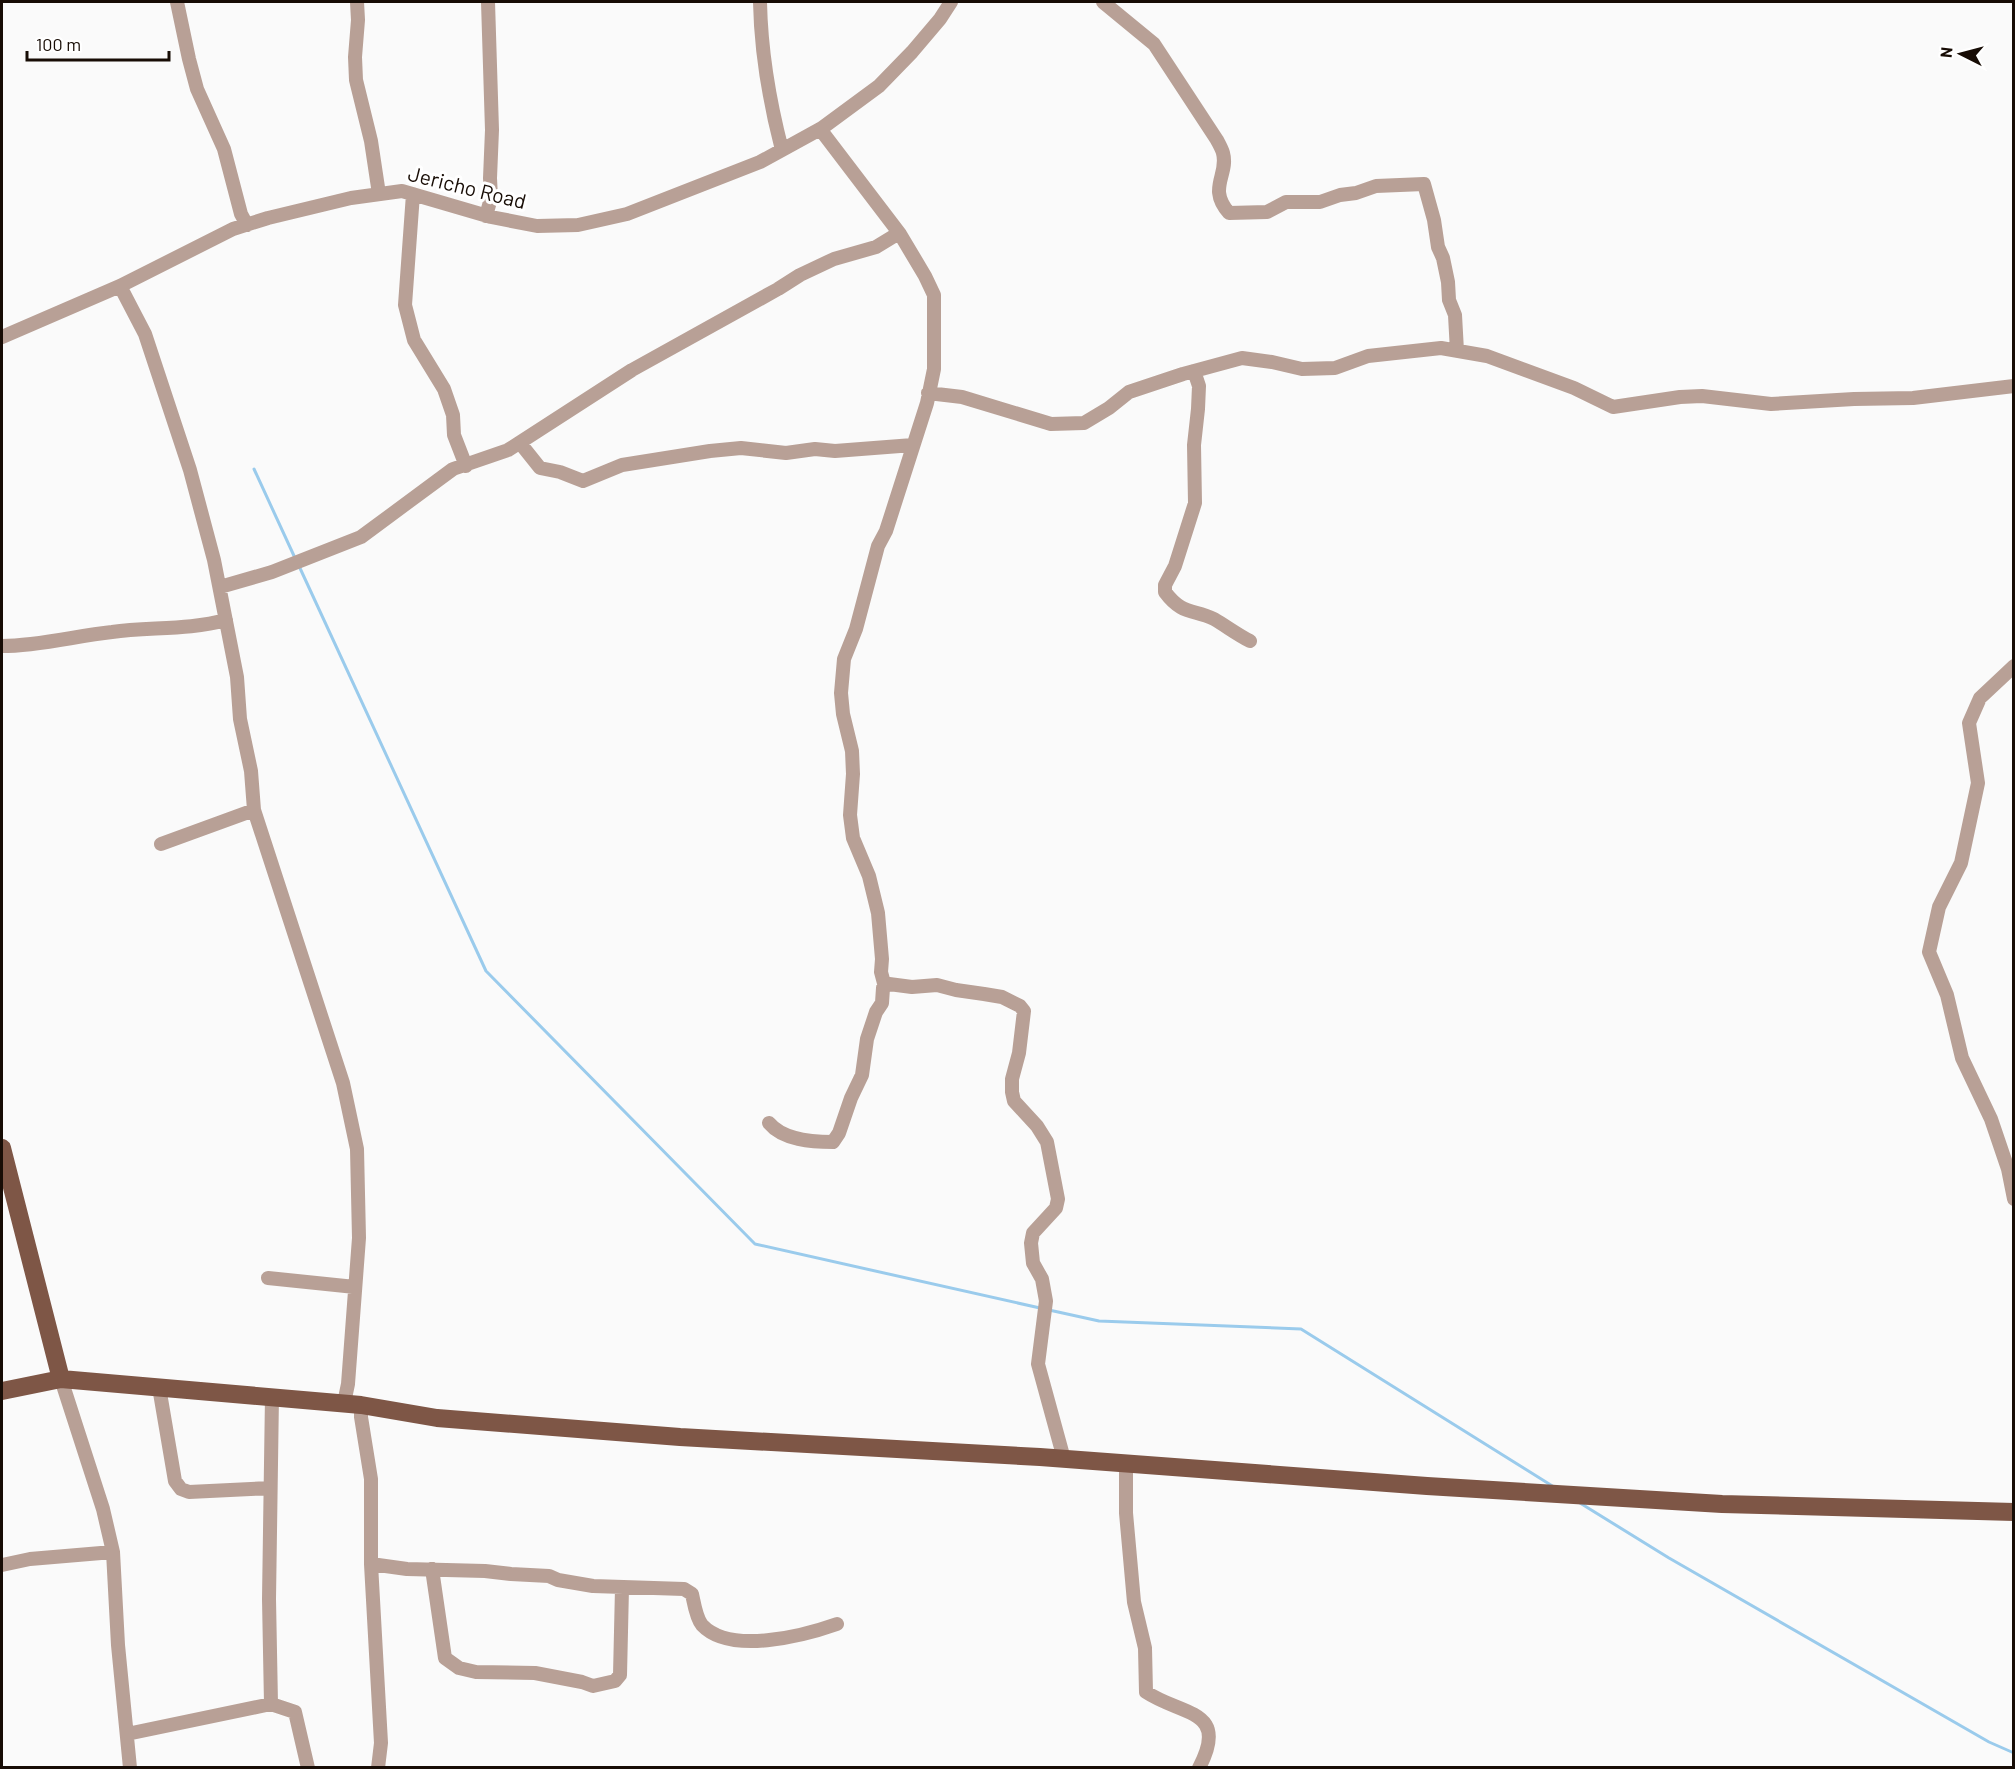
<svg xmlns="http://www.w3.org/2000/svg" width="2015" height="1769" viewBox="0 0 2015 1769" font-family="Barlow,sans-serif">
<rect width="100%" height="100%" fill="#fafafa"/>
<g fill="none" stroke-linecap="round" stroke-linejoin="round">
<path stroke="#9acbec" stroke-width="3" d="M254,469l41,89
M299,566l187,405 269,273 285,64
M1049,1310l50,11 202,8 253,158
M1580,1503l89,55 320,184 25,11"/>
<path stroke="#b8a096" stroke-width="14" d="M177,2l12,57 8,30 27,60 17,65 6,11
M357,2l1,18 -3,37 1,23 15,61 8,53
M760,2c1,51 9,98 22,148
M1103,2l51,42 63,96c2,4 5,9 6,13 6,22 -16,35 6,60l38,-1 19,-10h34l20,-7 16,-2 20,-7 48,-2 10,36 4,27 5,11 5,24 1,18 6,15 2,36
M820,129l80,105 25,42 9,19v74l-7,34 -41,128 -8,15 -22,83 -12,30 -3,34 2,21 9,37 1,23 -3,41 3,23 16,38 9,37 4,46 -1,13 4,15
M413,194l-8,111 9,35 30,49 9,26 1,20 12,31
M486,216l5,-18 -1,-20 2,-48 -4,-128
M120,286l25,48 45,136 24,90 23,117 3,42 11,52 3,39 89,273 14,66 2,89 -11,146 -4,19
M2,337l118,-51 113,-57 35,-11 83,-20 51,-7 89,26 46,9 41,-1 49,-11 133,-52 62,-34 57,-42 33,-34 28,-33 11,-17
M1194,371l5,15 -1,23 -4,36 1,58 -20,63 -10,19v7c17,23 28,17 49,27 12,7 24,16 36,22
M928,393l34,4 89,27 33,-1 25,-15 20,-16 54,-18 59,-16 30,4 30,7 33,-1 33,-12 73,-8 46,8 87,32 39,19 67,-10 22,-1 69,8 83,-5 59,-1 101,-12
M520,443l20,25 20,4 23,9 39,-16 88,-14 31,-3 45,5 29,-4 20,2 78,-6
M220,587l52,-15 89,-35 92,-68 55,-19 124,-80 146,-81 22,-14 34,-16 42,-12 23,-14
M2,646c37,0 73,-10 110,-14 38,-5 77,-2 114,-12
M2014,666l-34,32 -11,25 9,60 -17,80 -22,44 -10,45 18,43 15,63 29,61 17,50 6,30
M161,844l93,-34
M769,1123c14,17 43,19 64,19l6,-9 12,-35 11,-23 5,-36 9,-27 6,-9 1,-15 6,-4 23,3 25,-2 19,5 28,4 18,3 18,9 4,5 -5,42 -7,26v13l2,9 23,25 10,16 11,57 -2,9 -23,25 -2,10 2,20 9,16 4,22 -8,63 26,95
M268,1278l87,9
M61,1379l42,130 10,43 5,93 12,123
M159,1387l16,94 6,8 8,3 80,-4
M361,1405v12l10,62v85l10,179 -3,25
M1126,1463v50l8,89 11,46 1,44c36,24 84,17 53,76
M371,1564l36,5 78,2 26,3 38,2 9,4 35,6 91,3 8,5c2,9 4,24 10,31 28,30 101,11 135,-1
M2,1565l28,-6 83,-7
M432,1569l13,89 14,10 17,4 59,1 47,9 11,4 22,-5 5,-6 2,-87
M271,1704l24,8 13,56
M127,1734l144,-30 -2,-105 3,-203"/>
<path stroke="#7e5646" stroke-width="18" d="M2,1148l59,231
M2,1391l59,-12 300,26 76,13 243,19 360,20 387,29 295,18 292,8"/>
</g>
<g text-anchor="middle" stroke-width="6" stroke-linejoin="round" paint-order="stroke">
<g font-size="21" fill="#170c05" stroke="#fff">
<text transform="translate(467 188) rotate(14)" y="7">Jericho Road</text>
</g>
</g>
<rect width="2015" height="1769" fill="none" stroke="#170c05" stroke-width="6"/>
<g transform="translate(1961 54) rotate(276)" stroke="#ffffff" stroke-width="4.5" paint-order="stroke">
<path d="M0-4.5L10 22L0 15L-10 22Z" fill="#170c05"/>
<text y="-9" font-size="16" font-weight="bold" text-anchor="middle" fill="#170c05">N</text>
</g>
<path d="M27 51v9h142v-9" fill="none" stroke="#170c05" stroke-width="3"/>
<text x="36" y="51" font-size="18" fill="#170c05" stroke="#ffffff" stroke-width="4.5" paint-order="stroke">100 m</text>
</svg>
